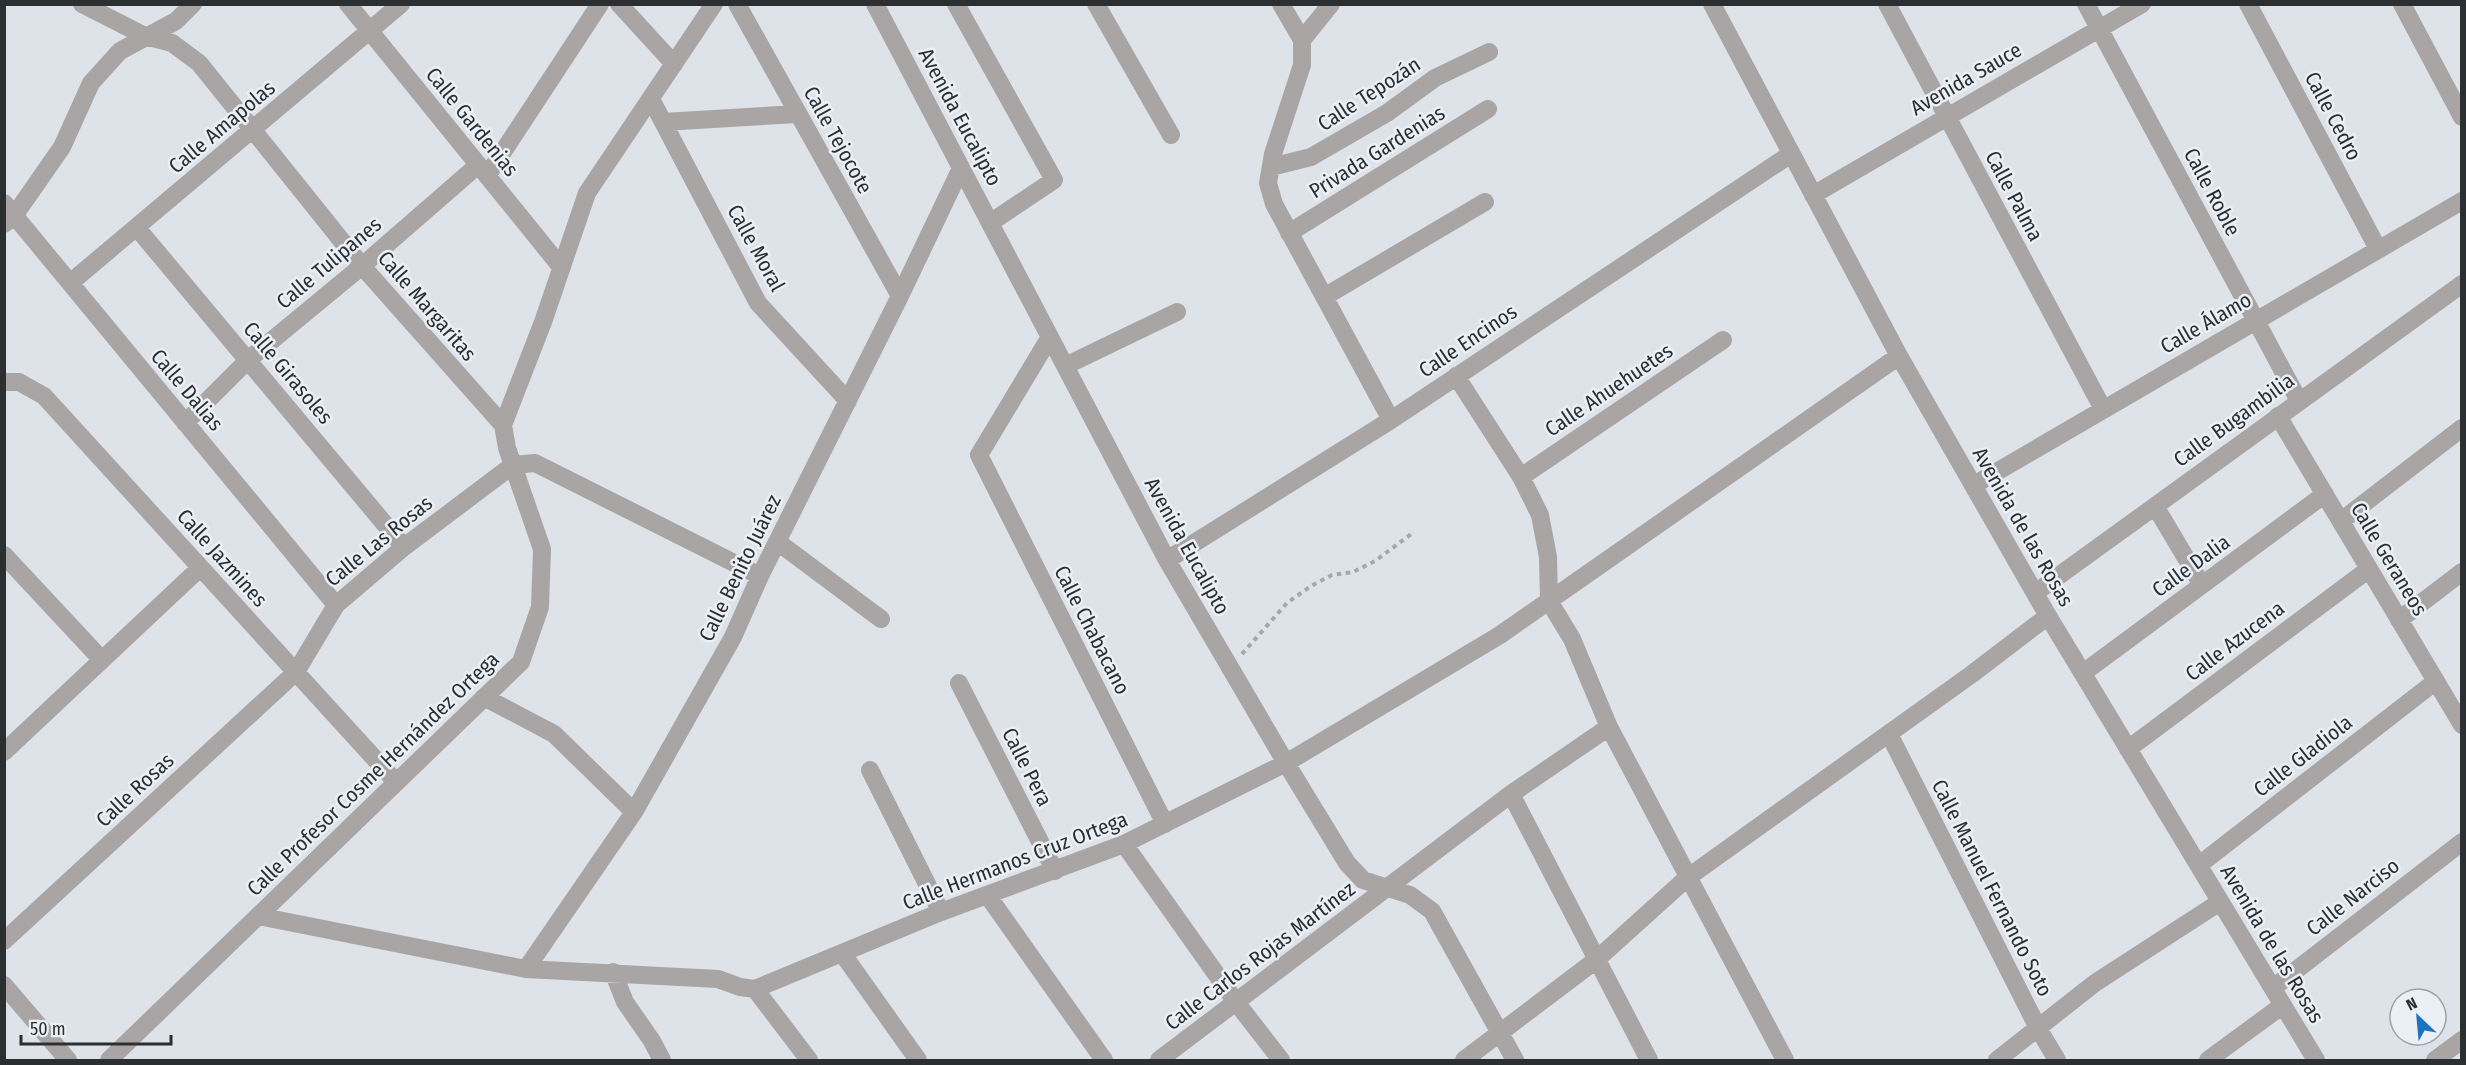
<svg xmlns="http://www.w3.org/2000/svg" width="2466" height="1065" viewBox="0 0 2466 1065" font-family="'Fira Sans Condensed',sans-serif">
<rect width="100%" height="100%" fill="#dde3e9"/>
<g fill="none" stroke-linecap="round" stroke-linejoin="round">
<path stroke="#a4a9ae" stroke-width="4" stroke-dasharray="4.5 4.5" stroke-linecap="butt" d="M1242,654l45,-51 24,-17 21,-11 21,-3 22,-11 39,-29"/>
<path stroke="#a9a5a5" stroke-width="18" d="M82,4l63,32 27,7 27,20 163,203 141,159
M348,4l213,263
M619,4l55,60
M737,4l163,292
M875,4l292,556 119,203 61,100 16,17 47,15 22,16 83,149
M956,4l98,176 -64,43
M1096,4l75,131
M1281,4l21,36v25l-29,89 -5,29 6,21 117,216
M1712,4l187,352 149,260 268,444
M1887,4l216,405
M2086,4l213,397
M2248,4l130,245
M2402,4l60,113
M1302,40l29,-36
M651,99l107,204 90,98
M663,122l134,-8
M1271,167l40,-10 76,-44 48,-35 54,-26
M487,176l113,-172
M1813,195l329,-191
M4,203l332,402
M4,224l10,-8 48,-69 29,-64 29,-32 56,-30 17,-17
M137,228l267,319
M1289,233l199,-124
M70,283l331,-279
M1324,297l161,-95
M1050,337l-71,118 186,369
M1065,366l112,-54
M1456,376l65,101 19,38 8,42 1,44 23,38 37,88 176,333
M4,382h15l25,14 352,386
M2278,416l184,309
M185,423l63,-63 114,-94 116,-101
M1521,477l202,-137
M1974,485l488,-284
M2155,506l47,79
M2341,521l121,-93
M779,543l102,76
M4,555l98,105
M1167,560l224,-140 400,-266
M2035,593l427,-309
M2399,620l63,-48
M2083,673l242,-179
M959,683l96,188
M484,697l70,37 80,78
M1889,734l149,294 19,32
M2128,749l241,-180
M4,752l196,-184
M870,770l71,142
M1511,794l138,266
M1124,844l112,158 45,58
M2199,865l237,-184
M988,896l116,164
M258,916l268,53 192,10 22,8 15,2 186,-77 183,-68 162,-81 214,-128 399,-279
M4,941l292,-269 40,-67 68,-58 109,-82 22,-2 225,113
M842,953l76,107
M526,969l108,-157 99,-175 27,-61 140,-280 61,-128
M613,972l12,30 27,39 10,19
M4,985l64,75
M2273,988l189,-146
M755,989l54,71
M109,1060l412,-398 19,-55 2,-58 -35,-101 -4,-23 40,-103 44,-129 127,-189
M1159,1060l352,-266 98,-67
M1464,1060l132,-100 91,-82 285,-204 76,-58
M1997,1060l98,-77 125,-81
M2208,1060l75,-55
M2435,1060l27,-20"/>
</g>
<g text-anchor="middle" stroke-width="5" stroke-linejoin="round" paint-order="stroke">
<g font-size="21" fill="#2c2f31" stroke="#eaf0f6">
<text transform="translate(1966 79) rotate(-30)" y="7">Avenida Sauce</text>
<text transform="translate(1369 94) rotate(-33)" y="7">Calle Tepozán</text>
<text transform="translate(2333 116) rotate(62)" y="7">Calle Cedro</text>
<text transform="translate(960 117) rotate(62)" y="7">Avenida Eucalipto</text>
<text transform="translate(472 122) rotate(51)" y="7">Calle Gardenias</text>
<text transform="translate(222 127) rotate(-40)" y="7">Calle Amapolas</text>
<text transform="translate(838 140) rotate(61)" y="7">Calle Tejocote</text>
<text transform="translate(1377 152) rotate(-32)" y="7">Privada Gardenias</text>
<text transform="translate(2212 192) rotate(62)" y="7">Calle Roble</text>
<text transform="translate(2014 196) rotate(62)" y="7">Calle Palma</text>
<text transform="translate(756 248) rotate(61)" y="7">Calle Moral</text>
<text transform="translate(329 263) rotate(-40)" y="7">Calle Tulipanes</text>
<text transform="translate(427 306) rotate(49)" y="7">Calle Margaritas</text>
<text transform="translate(2206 323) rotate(-30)" y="7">Calle Álamo</text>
<text transform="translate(1468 341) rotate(-34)" y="7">Calle Encinos</text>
<text transform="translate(288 373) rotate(50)" y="7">Calle Girasoles</text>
<text transform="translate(187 390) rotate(50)" y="7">Calle Dalias</text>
<text transform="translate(1609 390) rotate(-34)" y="7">Calle Ahuehuetes</text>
<text transform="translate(2234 420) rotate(-36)" y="7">Calle Bugambilia</text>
<text transform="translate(2023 527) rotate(60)" y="7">Avenida de las Rosas</text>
<text transform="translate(379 541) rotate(-39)" y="7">Calle Las Rosas</text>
<text transform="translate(1187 546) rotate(61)" y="7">Avenida Eucalipto</text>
<text transform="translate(222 558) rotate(48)" y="7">Calle Jazmines</text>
<text transform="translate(2389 559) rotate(59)" y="7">Calle Geraneos</text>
<text transform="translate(2191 566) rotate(-36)" y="7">Calle Dalia</text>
<text transform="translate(740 568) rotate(-64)" y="7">Calle Benito Juárez</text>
<text transform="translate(1092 630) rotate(63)" y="7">Calle Chabacano</text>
<text transform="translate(2235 641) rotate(-37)" y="7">Calle Azucena</text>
<text transform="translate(2303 756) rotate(-38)" y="7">Calle Gladiola</text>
<text transform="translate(1027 767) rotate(63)" y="7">Calle Pera</text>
<text transform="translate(373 774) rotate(-44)" y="7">Calle Profesor Cosme Hernández Ortega</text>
<text transform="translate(135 790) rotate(-43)" y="7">Calle Rosas</text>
<text transform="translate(1015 861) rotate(-21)" y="7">Calle Hermanos Cruz Ortega</text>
<text transform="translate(1992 888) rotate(63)" y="7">Calle Manuel Fernando Soto</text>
<text transform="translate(2353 897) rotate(-38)" y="7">Calle Narciso</text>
<text transform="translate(2272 944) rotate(59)" y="7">Avenida de las Rosas</text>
<text transform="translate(1260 956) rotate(-37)" y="7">Calle Carlos Rojas Martínez</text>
</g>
</g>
<rect width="2466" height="1065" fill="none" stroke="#2c2f31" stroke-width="12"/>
<g transform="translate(2418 1017) rotate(334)"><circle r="28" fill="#eaf0f6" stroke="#9ea3a7" stroke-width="1.5"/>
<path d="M0-4.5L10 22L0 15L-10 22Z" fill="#1e72c0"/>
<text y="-9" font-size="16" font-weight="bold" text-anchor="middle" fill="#2c2f31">N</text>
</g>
<path d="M21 1035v9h150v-9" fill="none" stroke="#2c2f31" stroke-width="3"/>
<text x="30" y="1035" font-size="18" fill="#2c2f31" stroke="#eaf0f6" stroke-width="4.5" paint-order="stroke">50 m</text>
</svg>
